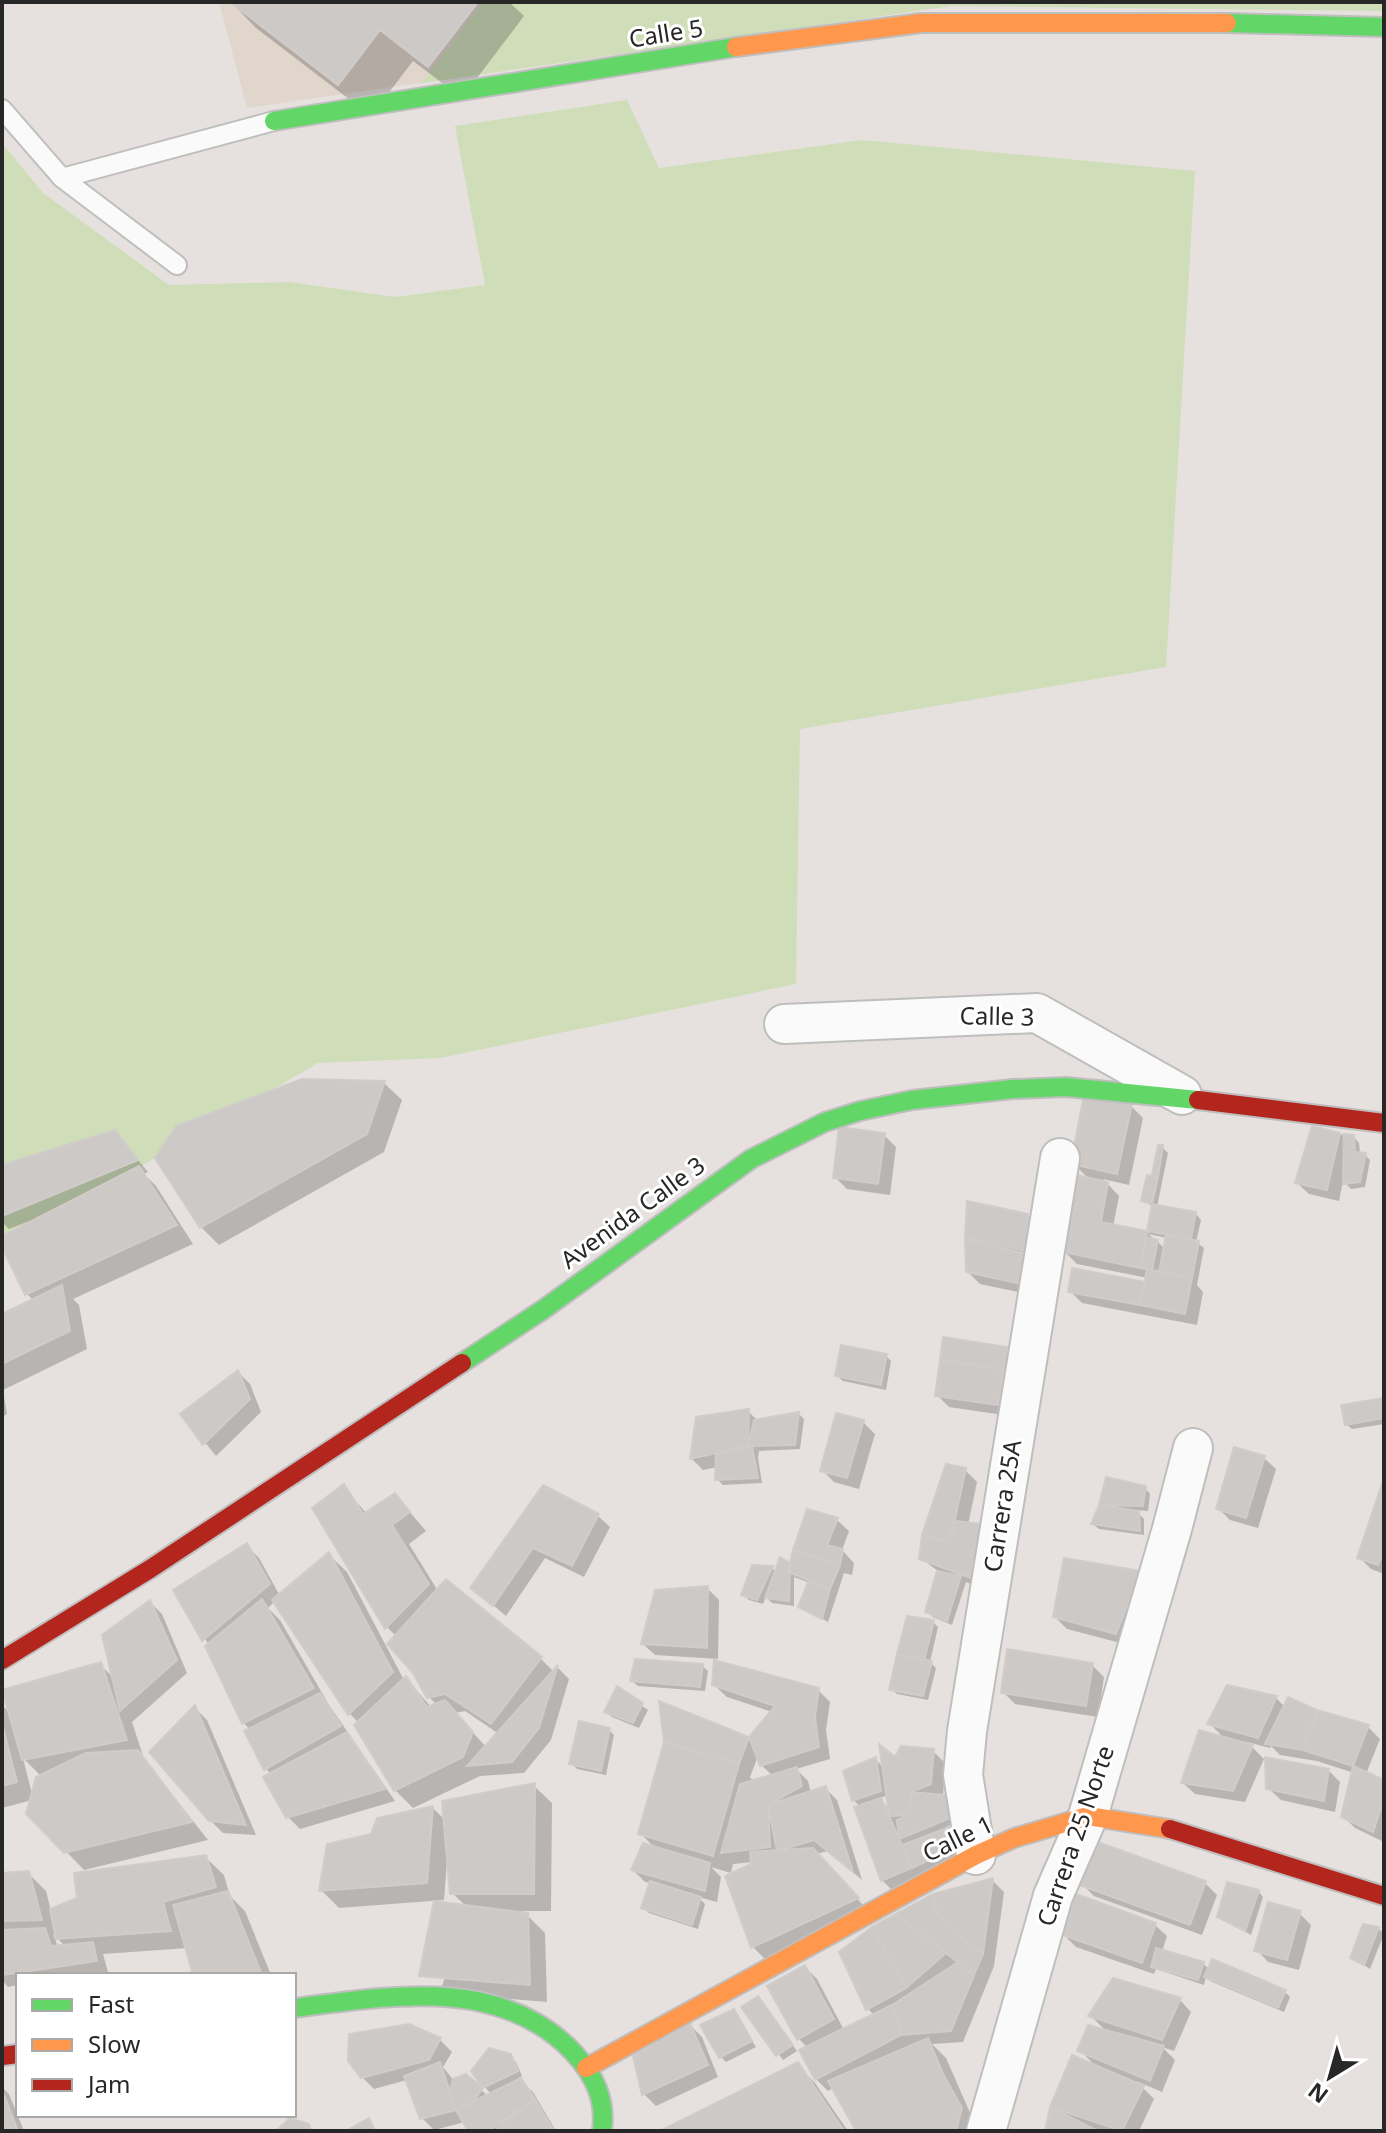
<svg xmlns="http://www.w3.org/2000/svg" width="1386" height="2133" viewBox="0 0 1386 2133" font-family="'Noto Sans',sans-serif">
<rect width="100%" height="100%" fill="#e6e1de"/>
<path fill="#e0d6cc" d="M219,2h1165l-434,4 -703,102z"/>
<path fill="#cfdeb9" d="M483,2h901v9l-434,-5 -528,77z
M627,100l32,68 203,-28 333,31 -29,496 -366,62 -4,255 -356,74 -122,5 -316,184v-1104l41,50 126,92 120,-3 106,15 90,-12 -30,-159z"/>
<path fill="#0003" fill-rule="evenodd" d="M231,2h278l15,14 -62,82 -49,-37 -42,55 -115,-88z
M384,1083l18,17 -18,52 -165,93 -18,-18z
M1131,1106l12,12 -14,67 -26,-6 16,17 -6,31 36,6 4,-26 -9,-6 10,-24 6,-30h2l6,6 -11,54 39,7 5,6 -5,22 8,6 -7,37 6,7 -6,33 -115,-22 -12,-12 76,-7 2,-6 -71,-14 -12,-12 25,-72 -17,-17zM1148,1234l19,4 -2,11 -8,-8z
M115,1132l33,40 -4,2 12,12 37,58 -120,55 6,6 8,44 -84,41 4,24 -5,3v-100l32,-16 -7,-7 -25,-52v-4l26,-13 -1,-3 -18,7 -7,-7v-55z
M1339,1134l15,3 5,6 1,11 5,1 5,5 -5,27 -14,2 -8,-8 -4,20 -30,-7 -12,-11z
M884,1135l12,12 -6,48 -43,-6 -12,-12z
M1027,1216l12,12 -2,68 -57,-12 -12,-12 6,-29 -7,-7z
M1006,1349l6,6 -2,61 -61,-9 -12,-12z
M886,1356l5,5 -5,29 -43,-9 -6,-5z
M238,1372l12,12 11,28 -45,44 -33,-41z
M1384,1400v24l-32,5 -6,-5z
M748,1411l10,10 41,-7 5,5 -4,30 -41,2 -1,7 4,25 -39,2 -6,-6 1,-12 -15,3 -11,-11z
M863,1422l12,12 -16,55 -25,-7 -12,-12z
M1264,1458l12,11 -18,59 -28,-8 -12,-12z
M965,1470l12,12 -9,43 13,1 2,63 -17,-7 -14,43 -19,-8 -6,-6 12,-39 -18,-14z
M1108,1480l37,8 5,6 -2,17 -13,-1 9,9v16l-45,-6 -6,-5z
M1384,1484v90l-13,-5 -12,-12z
M343,1487l24,27 28,-19 31,36 -17,13 29,47 103,68 13,13 4,-4 11,11 -18,61 -27,33 -44,3 -67,32 -18,-18 -36,-67 -10,-10 -74,-112 -7,7 12,12 49,85 66,96 -95,28 -12,-12 -16,-42 -6,-6 -16,-39 -6,-7 -35,-78 -34,-55 72,-44 12,12 21,38 49,-41 18,17 57,108 2,-2 25,29 6,-2 -8,-8 -32,-60 -10,-10 -72,-118zM465,1711l34,23 -12,14 -32,-35z
M543,1487l55,29 12,11 -26,50 -39,-19 -39,58 -33,-28z
M837,1520l12,11 -7,19 12,13 -2,12 -8,-2 -16,49 -27,-16 9,-23 -16,-6v29l-22,-3 -6,-6 -3,7 -14,-4 -5,-5 28,-27 4,4 15,-6z
M1140,1573l-12,72 -61,-16 -12,-12z
M707,1588l12,12 -1,59 -63,-4 -12,-11z
M150,1602l12,12 25,59 -55,49 12,37 64,81 -124,30 -55,-57 3,-13 -30,8v-103l8,8 90,-48 15,14zM23,1758l19,19 -9,21z
M933,1622l5,5 -8,35 6,6 -8,32 -31,-6 -6,-5z
M1092,1665l12,12 -6,40 -83,-13 -12,-12z
M702,1666l6,5 -3,20 -67,-5 -6,-5z
M714,1685l104,5 12,12 -4,28 4,29 -34,10 12,12 3,12 14,-5 12,12 25,80 -34,-29 -12,3 58,63 -103,48 -18,-18 -26,-70 26,-12v-3l-20,2 -2,9 -20,-6 10,10 -4,25 -19,-5 7,7 -7,25 -49,-16 -6,-5 8,-25 -6,-1 -12,-12 23,-21 -16,-16 27,-92 -5,-37 88,35 22,-27 -45,-15zM758,1756l3,9 12,11 -19,6 -4,-5z
M618,1689l30,21 -9,18 -27,-11 -5,-5z
M1276,1698l9,9 31,4 52,16 12,12 -14,35 18,8v60l-29,-14 -12,-12 11,-43 -37,-12 -37,-6 -9,-9 -1,2 -23,-6 17,17 -19,43 -50,-8 -12,-11 42,-44 -16,-16z
M195,1708l12,12 49,115 -33,-2 -13,-13z
M609,1730l5,5 -8,40 -29,-6 -5,-5z
M933,1751l12,12 -2,34 10,1v26l-7,3 8,8 5,20 -65,37 -12,-12 -21,-73 -8,-7 22,-41 9,9 12,-7zM888,1795l2,15 -12,-11z
M1328,1770l12,12 -5,30 -54,-12 -13,-12z
M534,1786l18,17 -1,108h-28l22,22 2,69 -107,-9 27,-86 -15,-14 -5,-32 -3,39 -105,8 -18,-18 112,-82 13,13z
M205,1857l19,18 6,21 15,15 26,64h-76l-7,-27 -85,6 5,18 -19,3h-71v10l-10,2 -6,-7v-105l26,-2 18,18 5,20zM53,1934l13,13h-8z
M993,1881l11,11 -10,74 -31,76 -31,2 14,14 32,73h-119l-25,-43 -6,3 -12,-12 -8,-31 -10,-10 7,-71 12,12 27,51 31,-14 -7,-7 66,-114z
M1205,1883l12,12 -15,40 -108,-39 -12,-12z
M1258,1891l5,6 -12,38 -32,-19z
M1299,1913l12,12 -12,45 -31,-8 -11,-12z
M1155,1925l12,11 -5,16 41,11 6,7 76,22 5,5 -6,15 -72,-30 -6,-6 -2,9 -48,-16 -2,5 -78,-27 -12,-12z
M1364,1926l14,2 6,6 -14,35 -18,-11z
M1180,2000l11,12 -17,39 -12,-4 13,13 -13,32 -26,-11 18,18 -15,32h-39l-9,-3 3,3h-47l5,-23 45,-40 -17,-18 28,-17 -17,-17z
M763,2004l34,47 -14,9 -39,-53z
M733,2012l23,35 -30,15 -5,-5z
M690,2025l12,12 16,40 -62,29 -12,-12z
M440,2040l12,12 -9,15 11,14 12,-4 23,20 2,-3 -6,-7 25,-31 6,6 6,14 -4,2 15,14 23,39h-86l-5,-9 -31,8 -12,-12 -15,-38 -33,9 -12,-12z
M797,2065l18,18 33,48h-183z
M2,2087l7,7 15,37h-22z"/>
<path fill="#cdc9c7" stroke="#d0ccca" stroke-width="2" d="M230,2h248l-50,65 -48,-37 -42,55z
M302,1079l83,2 -18,53 -167,94 -45,-70 21,-32z
M1084,1094l48,10 -15,70 -46,-10z
M1312,1126l28,7 -13,57 -32,-7z
M839,1127l46,6 -7,51 -45,-6z
M115,1130l23,30 -136,56v-51z
M1344,1134l10,1 1,17 11,1 -6,29 -17,2z
M1158,1145h5l-5,32 -6,-2z
M139,1166l38,59 -152,70 -23,-48v-11z
M1077,1175l31,7 -7,40 46,9 -7,37 -77,-16z
M1147,1175l11,2 -6,27 -11,-3z
M967,1201l61,13 -2,37 -61,-14z
M1152,1204l44,8 -5,27 -44,-8z
M1166,1234l33,7 -7,37 -33,-6z
M1146,1237l12,3 -6,30 -12,-2z
M965,1239l62,15 -1,31 -60,-13z
M1072,1268l73,14 -5,23 -72,-13z
M1147,1269l45,9 -7,36 -45,-9z
M62,1285l8,46 -68,33v-50z
M943,1337l64,10 -3,22 -64,-9z
M841,1345l46,9 -6,31 -46,-9z
M940,1360l64,9 -6,36 -63,-9z
M238,1370l12,29 -47,46 -23,-31z
M1384,1398v20l-39,7 -4,-20z
M749,1409l-1,37 -58,13 6,-42z
M799,1412l-4,33 -47,1 6,-26z
M836,1413l28,7 -17,58 -27,-7z
M752,1446l6,32 -43,2 1,-25z
M1234,1447l31,9 -19,62 -30,-9z
M946,1464l20,4 -16,74 -28,-7z
M1106,1477l40,9 -3,20 -44,-1z
M1383,1481l1,70 -6,14 -21,-7z
M344,1484l19,30 32,-21 15,19 -18,13 37,59 -44,45 -73,-121z
M543,1485l56,29 -27,52 -39,-18 -40,58 -23,-18z
M1099,1505l40,6 1,20 -49,-7z
M807,1509l31,9 -11,27 16,4 -3,16 -47,-15z
M954,1521l28,3 -11,54 -52,-19 3,-24 28,7z
M247,1543l23,41 -68,57 -29,-51z
M793,1550l47,15 -10,24 -42,-17z
M329,1552l64,120 -45,43 -76,-115z
M780,1557l10,6 -1,38 -24,-3z
M1064,1558l77,13 -25,63 -63,-17z
M752,1565l21,1 -16,34 -16,-5z
M937,1571l24,5 -14,45 -22,-9z
M446,1579l96,78 -51,67 -46,-30 -18,4 -14,-25 -26,-29z
M809,1580l21,9 -8,30 -24,-12z
M708,1586l-1,62 -66,-4 14,-54z
M262,1599l52,89 -72,36 -37,-78z
M150,1600l27,60 -57,51 -18,-76z
M907,1616l27,4 -10,41 -27,-7z
M1007,1649l86,14 -7,43 -85,-13z
M897,1654l35,7 -9,35 -34,-6z
M635,1659l68,5 -3,23 -70,-6z
M714,1660l105,28 -4,29 4,30 -59,19 -11,-29 26,-31 -63,-21z
M101,1662l26,78 -105,20 -20,-70z
M558,1665l-19,63 -27,34 -45,4z
M406,1676l21,31 18,-7 28,32 -10,25 -69,34 -40,-66z
M1227,1685l50,11 -19,42 -51,-14z
M617,1686l26,17 -10,20 -29,-11z
M320,1693l21,33 -77,44 -20,-39z
M1288,1697l29,13 -14,40 -38,-6z
M659,1701l90,36 -10,27 -75,-22z
M195,1705l51,120 -37,-4 -60,-69z
M1317,1710l52,15 -16,41 -50,-16z
M579,1721l31,7 -9,43 -32,-7z
M2,1723l15,59 -15,4z
M1199,1730l54,15 -20,46 -52,-8z
M347,1732l38,57 -99,29 -23,-41z
M664,1742l75,22 -26,92 -75,-22z
M879,1744l16,13 6,-11 33,3 -3,35 -20,8 -1,23 -21,1z
M138,1750l54,72 -128,31 -38,-39 10,-37 50,-24z
M876,1757l5,34 -29,10 -9,-30z
M1265,1757l64,12 -5,32 -58,-12z
M1353,1766l31,14v19l-11,33 -32,-15z
M797,1767l5,19 -34,19 2,42 -49,6 19,-69z
M535,1783l-1,111h-84l-8,-93z
M826,1786l27,86 -39,-32 -37,11 -9,-46z
M911,1792l43,4 -6,23 -49,20 -2,-19 13,-5z
M881,1798l31,70 -31,13 -27,-74z
M433,1806l-6,77 -108,8 8,-47 44,-10 6,-16z
M949,1827l5,22 -42,19 -10,-23z
M1095,1841l111,40 -16,44 -111,-40z
M643,1843l67,20 -5,28 -74,-21z
M813,1848l46,50 -108,50 -26,-72 26,-12 -1,-12z
M206,1855l10,32 -53,15 8,29 -115,8 -6,-30 27,-11 -3,-25z
M29,1871l13,49 -40,1v-48z
M993,1878l-10,76 -28,-21 -18,-19 -4,-20z
M650,1881l51,16 -9,28 -51,-17z
M1227,1882l32,8 -14,41 -28,-14z
M228,1891l34,84h-69l-20,-70z
M933,1894l4,20 18,19 28,21 -9,21 -78,-61z
M1076,1894l80,29 -14,40 -80,-28z
M434,1901l94,12 2,72 -111,-9z
M1268,1902l33,9 -14,49 -33,-9z
M896,1914l50,39 -40,35 -34,-61z
M1363,1924l16,3 -15,38 -14,-7z
M872,1927l34,61 -40,22 -27,-58z
M45,1928l6,18 42,-4 4,19 -95,14v-45z
M1156,1948l48,14 -6,18 -47,-13z
M1212,1959l74,31 -8,18 -74,-31z
M958,1962l16,13 -23,56 -50,4 -7,-31z
M805,1965l29,54 -37,21 -30,-54z
M1113,1978l68,20 -19,42 -74,-24z
M758,1996l35,49 -17,11 -35,-49z
M894,2004l7,31 -86,45 -16,-30z
M734,2009l18,32 -33,17 -19,-33z
M690,2023l18,42 -66,30 -9,-39z
M409,2024l32,14 -12,22 -68,18 -13,-17 1,-27z
M1088,2025l76,21 -14,35 -73,-30z
M928,2038l15,36 19,34 -6,23h-100l-28,-50z
M489,2048l22,6 7,17 -35,17 -12,-17z
M1072,2055l72,31 -22,45 -72,-24z
M440,2062l16,48 -36,9 -16,-43z
M798,2062l46,69h-184z
M466,2074l17,14 -11,15 -16,7 -6,-17 3,-14z
M521,2078l14,21 -47,32h-20l-12,-21z
M2,2090l16,41h-16z
M535,2099l19,32h-56l-1,-3z
M1050,2107l46,23v1h-51z
M290,2118l19,6 2,7h-35z
M369,2118l6,13h-29z"/>
<g fill="none" stroke-linecap="round" stroke-linejoin="round">
<defs>
<path id="lane" d="M2,109l60,69 115,87
M62,178l212,-57"/>
<path id="street" d="M784,1024l253,-11 145,82
M976,1855l-13,-80 4,-44 93,-573
M986,2131l67,-235 35,-80 84,-287 21,-81"/>
<path id="fast" d="M1227,23l157,4
M274,121l462,-74
M462,1363l82,-54 207,-150 74,-37 35,-11 52,-11 101,-11 53,-2 132,13
M294,2008c94,-12 207,-33 280,45 21,23 32,47 28,78"/>
<path id="slow" d="M736,47l185,-24h306
M586,2068l390,-213 38,-17 74,-22 82,13"/>
<path id="jam" d="M1198,1100l186,23
M2,1660l148,-91 312,-206
M1170,1829l214,67
M2,2056l16,-2"/>
</defs>
<use href="#lane" stroke="#bfbebf" stroke-width="22"/>
<use href="#street" stroke="#bfbebf" stroke-width="42"/>
<use href="#fast" stroke="#bfbebf" stroke-width="22"/>
<use href="#slow" stroke="#bfbebf" stroke-width="22"/>
<use href="#jam" stroke="#bfbebf" stroke-width="22"/>
<use href="#lane" stroke="#fbfafa" stroke-width="18"/>
<use href="#street" stroke="#fbfafa" stroke-width="38"/>
<use href="#fast" stroke="#63d668" stroke-width="18"/>
<use href="#slow" stroke="#ff974d" stroke-width="18"/>
<use href="#jam" stroke="#b3261e" stroke-width="18"/>
</g>
<g text-anchor="middle" stroke-width="6" stroke-linejoin="round" paint-order="stroke">
<g font-size="24" fill="#272727" stroke="#fff">
<text transform="translate(666 34) rotate(-9)" y="8">Calle 5</text>
<text transform="translate(997 1017) rotate(1)" y="8">Calle 3</text>
<text transform="translate(633 1213) rotate(-36)" y="8">Avenida Calle 3</text>
<text transform="translate(1003 1506) rotate(-81)" y="8">Carrera 25A</text>
<text transform="translate(1076 1836) rotate(-71)" y="8">Carrera 25 Norte</text>
<text transform="translate(958 1839) rotate(-26)" y="8">Calle 1</text>
</g>
</g>
<rect width="1386" height="2133" fill="none" stroke="#272727" stroke-width="8"/>
<rect x="16" y="1973" width="280" height="144" fill="#ffffff" stroke="#a9a9a9" stroke-width="2"/>
<rect x="32" y="1999" width="40" height="12" fill="#63d668" stroke="#a9a9a9" stroke-width="2"/>
<text x="88" y="2013" font-size="24" fill="#272727">Fast</text>
<rect x="32" y="2039" width="40" height="12" fill="#ff974d" stroke="#a9a9a9" stroke-width="2"/>
<text x="88" y="2053" font-size="24" fill="#272727">Slow</text>
<rect x="32" y="2079" width="40" height="12" fill="#b3261e" stroke="#a9a9a9" stroke-width="2"/>
<text x="88" y="2093" font-size="24" fill="#272727">Jam</text>
<g transform="translate(1330 2077) rotate(217)" stroke="#ffffff" stroke-width="6" paint-order="stroke">
<path d="M0-6L14 30L0 20L-14 30Z" fill="#272727"/>
<text y="-12" font-size="22" font-weight="bold" text-anchor="middle" fill="#272727">N</text>
</g>
</svg>
